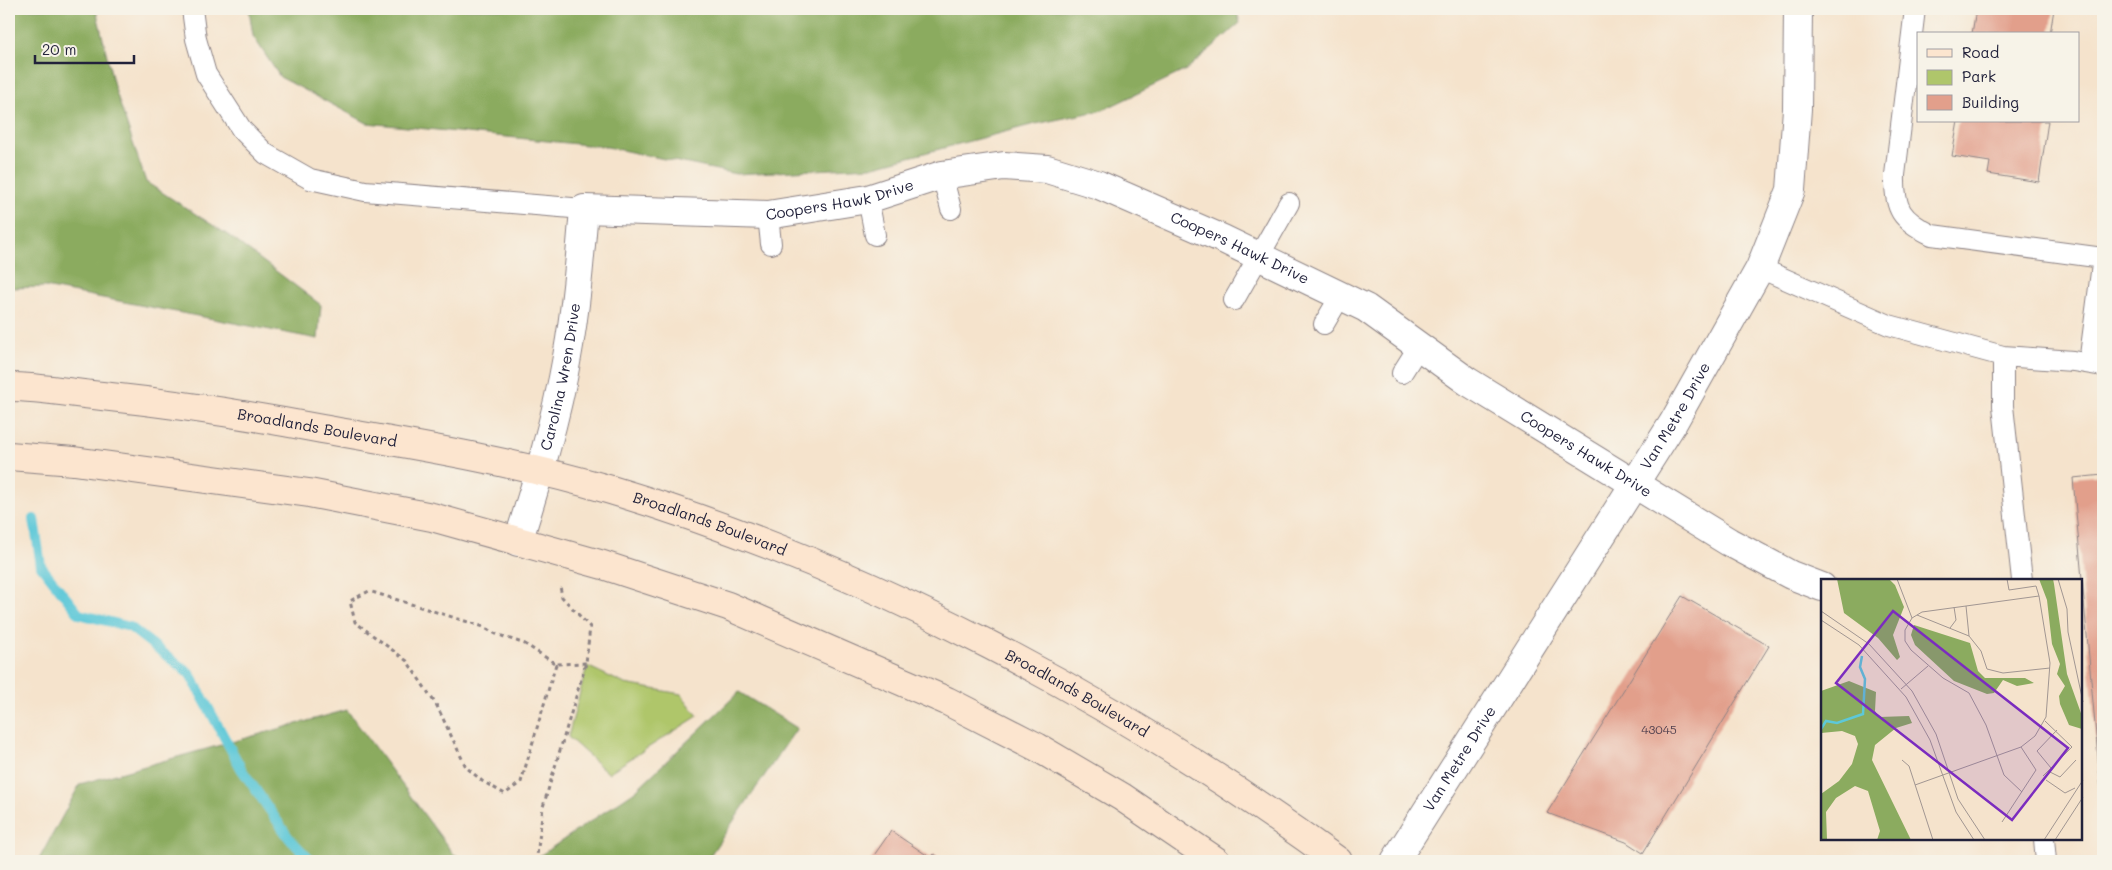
<svg xmlns="http://www.w3.org/2000/svg" width="2112" height="870" viewBox="0 0 2112 870" font-family="Mali,sans-serif">
<rect width="100%" height="100%" fill="#f7f3e8"/>
<filter id="ink" filterUnits="userSpaceOnUse"><feTurbulence type="fractalNoise" baseFrequency=".02" numOctaves="2"/><feDisplacementMap in="SourceGraphic" scale="10" xChannelSelector="R" yChannelSelector="G"/><feConvolveMatrix kernelMatrix="1 2 1 2 8 2 1 2 1" color-interpolation-filters="sRGB"/></filter>
<filter id="wash" filterUnits="userSpaceOnUse"><feTurbulence type="fractalNoise" baseFrequency=".0096" numOctaves="4" result="noise"/><feDisplacementMap in="SourceGraphic" scale="20" xChannelSelector="R" yChannelSelector="G"/><feGaussianBlur stdDeviation="1.12" result="paint"/><feColorMatrix in="noise" values="0 0 0 0 0 0 0 0 0 0 0 0 0 0 0 0 0 1.4 0 .05"/><feComposite in="paint" operator="in"/></filter>
<g filter="url(#wash)">
<rect width="100%" height="100%" fill="#f5e3cc"/>
<path fill="#afc66b" stroke="#687453" d="M587,666l38,18 56,10 17,22 -90,57 -40,-36z"/>
<path fill="#8bab5f" stroke="#56664d" d="M9,9h87l18,77 32,96 82,53 93,70 -3,34 -273,-52 -36,1z
M249,9h987l4,14 -54,47 -83,40 -72,15 -160,42 -135,7 -129,-27 -240,-24 -87,-46 -27,-41z
M739,692l58,36 -86,126 -2,7h-177l103,-70z
M347,710l107,145 18,6h-434l42,-77z"/>
<g fill="none" stroke-linecap="round" stroke-linejoin="round">
<path stroke="#5dc8d8" stroke-width="10" d="M34,519l7,47 38,48 51,13 60,47 52,96 47,68 22,23"/>
</g>
<g id="blocks">
<path fill="#e29f8b" d="M1976,9l26,1 52,-1 -4,25h-78z
M1958,121h90l-9,61 -51,-8 2,-12 -38,-6z
M2103,475v328h-1l-29,-325z
M1682,596l87,50 -126,207 -17,-11 -79,-29z
M891,831l40,27 3,-4 11,7h-75z"/>
</g>
</g>
<g filter="url(#ink)">
<use href="#blocks" fill-opacity="0" stroke="#8c8284" stroke-width="1"/>
<g fill="none" stroke-linecap="round" stroke-linejoin="round">
<defs>
<path id="lane" d="M192,9l4,30 10,35 36,56 24,24 44,25 55,12 219,18
M1915,9l-20,166c-1,34 6,45 37,60l171,23
M942,175l9,34
M868,199l7,36
M768,215l3,29
M1760,268l129,57 114,31v50l19,174
M1234,300l55,-97
M1324,324l17,-29
M2003,356l70,5 30,5
M2089,363l14,-106
M1402,373l17,-27
M2044,839l2,22"/>
<g id="street">
<path id="s1" d="M518,542c19,-61 38,-122 49,-185 9,-49 13,-99 17,-148l184,6 100,-16 74,-24 62,-9 43,3 52,16 124,54 143,69 101,73 262,161 62,33 31,12"/>
<path id="s2" d="M1395,861l278,-438 87,-155 31,-78 6,-81 1,-100"/>
</g>
<g id="secondary">
<path id="s3" d="M9,387c31,0 62,6 93,9 74,8 147,19 220,33 97,17 195,33 289,61 261,79 507,211 727,371"/>
<path d="M9,456l65,5 235,32 123,24 171,48 125,41 219,95 90,46 85,50 94,64"/>
</g>
</defs>
<use href="#lane" stroke="#8c8284" stroke-width="22"/>
<use href="#street" stroke="#8c8284" stroke-width="30"/>
<use href="#secondary" stroke="#8c8284" stroke-width="30"/>
<path stroke="#8c8284" stroke-width="3" stroke-dasharray="4 4" stroke-linecap="butt" d="M556,664l-35,118 -16,12 -23,-13 -16,-14 -29,-61 -30,-45 -52,-39 -5,-21 19,-10 112,35 15,8 29,10 31,20 30,-1
M540,861l-3,-5 6,-49 43,-144 4,-36 -28,-30 -2,-11"/>
<use href="#lane" stroke="#fff" stroke-width="20"/>
<use href="#street" stroke="#fff" stroke-width="28"/>
<use href="#secondary" stroke="#fce5cf" stroke-width="28"/>
</g>
</g>
<g text-anchor="middle" stroke-width="4" stroke-linejoin="round" paint-order="stroke">
<g font-size="12" fill="#52414f">
<text x="1659" y="734">43045</text>
</g>
<g font-size="15" fill="#22223b" stroke="#f7f3e8">
<text dy="5" stroke="none"><textPath href="#s1" startOffset="598">Coopers Hawk Drive</textPath></text>
<text dy="5" stroke="none"><textPath href="#s1" startOffset="1018">Coopers Hawk Drive</textPath></text>
<text dy="5" stroke="none"><textPath href="#s1" startOffset="171">Carolina Wren Drive</textPath></text>
<text dy="5" stroke="none"><textPath href="#s2" startOffset="526">Van Metre Drive</textPath></text>
<text dy="5" stroke="none"><textPath href="#s3" startOffset="311">Broadlands Boulevard</textPath></text>
<text dy="5" stroke="none"><textPath href="#s1" startOffset="1422">Coopers Hawk Drive</textPath></text>
<text dy="5" stroke="none"><textPath href="#s3" startOffset="716">Broadlands Boulevard</textPath></text>
<text dy="5" stroke="none"><textPath href="#s3" startOffset="1121">Broadlands Boulevard</textPath></text>
<text dy="5" stroke="none"><textPath href="#s2" startOffset="121">Van Metre Drive</textPath></text>
</g>
</g>
<g transform="translate(1821 579)">
<rect width="261" height="261" fill="#f5e3cc"/>
<path d="M16,0h52l6,6 9,22 -11,28 7,22 -3,3 -19,-22 -34,-25zM218,0h14l1,5 13,90 15,42v13l-13,-4 -9,-21 -1,-8 6,-10 -8,-12 3,-10 -8,-20 -5,-44zM93,46l56,18 8,28 7,7h40l9,5 -17,3 -14,-6 -9,13 -7,1 -33,-13 -39,-36 -4,-10zM28,102l27,11 -1,19 4,6 30,-1 3,7 -16,5 -21,17 -3,15 39,80h-34l3,-9 -12,-40 -13,-5 -19,12 -10,14 1,28h-6v-46l18,-13 13,-17 6,-20 -3,-8 -13,-5 -21,2v-42z" fill="#8bab5f"/>
<path fill="none" stroke="#5dc8d8" stroke-width="2.5" d="M0,150l5,-8 11,2 26,-9 2,-35 -5,-12 2,-11"/>
<path fill="none" stroke="#a19692" stroke-width="1" d="M76,0l15,39M186,0l2,11 27,-4 3,10M237,0l9,30 1,23 15,70M0,32l48,33 43,47 24,43 22,65 27,41M96,36l52,21M0,41l38,25 47,52 24,43 26,72 18,28M129,49l6,-8 -2,-13M80,110l27,-23M81,181l7,6 24,74M230,189l-14,-17 20,-21M227,192l12,6 16,-17M222,197l29,-29 -27,-26M225,201l19,13 10,-5M94,206l106,-38 14,-11 11,-19 4,-54 -11,-67 -73,10M201,213l-18,-17 -18,-50 -17,-32 -26,-15 -32,-28 -6,-9v-11l7,-12 10,-6 44,-6 3,30 12,15 6,18 16,4 47,-5M181,243l34,-52 -15,-23M223,261l39,-60M234,261l28,-43"/>
<path fill="#7b2cbf" fill-opacity="0.15" stroke="#7b2cbf" stroke-width="2.5" d="M72,32l175,137 -56,72 -176,-137z"/>
<rect width="261" height="261" fill="none" stroke="#22223b" stroke-width="2.5"/>
</g>
<rect width="2112" height="870" fill="none" stroke="#f7f3e8" stroke-width="30"/>
<rect x="1917" y="32" width="162" height="90" fill="#f7f3e8" stroke="#a29fa3"/>
<rect x="1927" y="49" width="25" height="8" fill="#fce5cf" stroke="#a29fa3"/>
<text x="1962" y="58" font-size="15" fill="#22223b">Road</text>
<rect x="1927" y="70" width="25" height="15" fill="#afc66b" stroke="#a29fa3"/>
<text x="1962" y="82" font-size="15" fill="#22223b">Park</text>
<rect x="1927" y="95" width="25" height="15" fill="#e29f8b" stroke="#a29fa3"/>
<text x="1962" y="108" font-size="15" fill="#22223b">Building</text>
<path d="M35 55v8h99v-8" fill="none" stroke="#22223b" stroke-width="2.5"/>
<text x="42" y="55" font-size="15" fill="#22223b" stroke="#f7f3e8" stroke-width="4" paint-order="stroke">20 m</text>
</svg>
